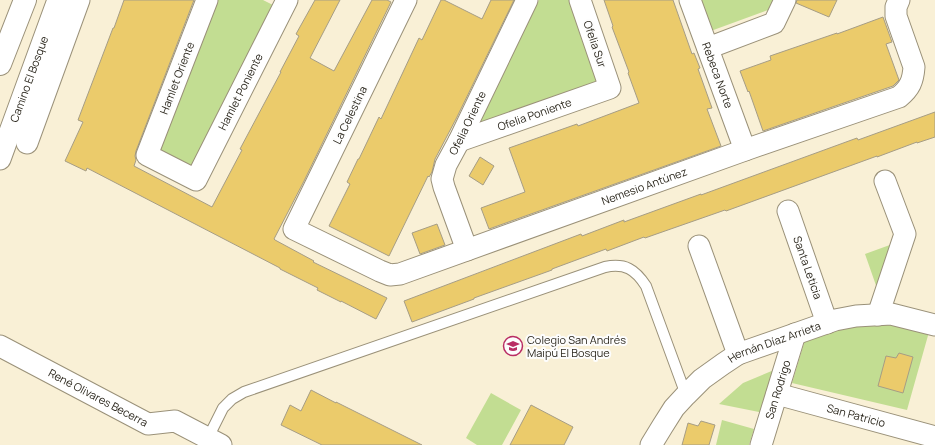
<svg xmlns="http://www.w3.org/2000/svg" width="935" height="445" viewBox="0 0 935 445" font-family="Manrope,sans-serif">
<rect width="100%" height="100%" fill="#f9f0d6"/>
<path fill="#c2dd92" d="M218,0h45l12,6 -83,162 -35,-17z
M539,0h36l27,81 -126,44z
M696,0h77l-5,10 -60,22z
M898,242l-19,52 -14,-40z
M892,322l37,10 -22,78 -115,-27 13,-43 46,-15z
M774,370l-10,43 -45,-9 24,-21z
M491,393l30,17 -19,35h-25l-11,-7z
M722,420l32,9 -5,16h-33z"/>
<path fill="#ebcb6b" stroke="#a69d85" d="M124,0h70l-58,151 -1,5 1,4 -2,6 78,41 30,-57 -2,-1 41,-77h-1l19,-36 -3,-2 19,-34h25l-30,58 24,13 38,-71h15l4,2 -87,179 -30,58 1,1 39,21 -1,1 74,36 -11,21 -35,-18v1l-24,-12 1,-2 -38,-19v-1l-193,-100 -1,3 -21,-10 18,-39 -5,-2 35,-92h1z
M441,0h3l38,19 9,-19h23l-57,117 -22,42 -3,13 -3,5 -1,-1 -39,80 -60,-30 21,-42 -3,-2 11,-23h1l20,-42 2,2 38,-81 3,2z
M604,0h69l19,54 2,-1 6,15 -2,1 14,39 -5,1 14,37 -232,83 -8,-21 44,-16 -16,-44 68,-24 1,2 61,-23 -11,-30 1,-1 -17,-45 1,-1z
M797,0h40l-8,17 -33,-14z
M883,17l9,25 -6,2 13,36 -6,6 -130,45 -14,-40 -1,1 -8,-21 31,-11 -1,-4 67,-23v1z
M935,112v25l-18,6v-1l-40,15v-1l-151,55 -1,-1 -80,28 -1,-1 -37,14 -1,-2 -54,20v1l-78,28v1l-62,23 -8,-21 177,-67 1,2 42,-16v2l77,-28v1l156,-57 1,2z
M480,157l14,9 -11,19 -14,-9z
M437,224l8,21 -25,9 -8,-21z
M899,353l14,4 -10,36 -25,-7 8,-30 10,2z
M311,390l25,13v-1l86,43h-100l-41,-20 9,-20 11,6z
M531,405l42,22 -9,18h-54z
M701,421l14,4 -6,20h-27l6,-22 10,3z"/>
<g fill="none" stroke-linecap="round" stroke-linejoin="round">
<defs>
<path id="lane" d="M208,438l15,-30 9,-9 12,-7 361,-125c20,-4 30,2 41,19l40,109"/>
<g id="street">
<path id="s1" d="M207,0l-60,155 49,25 91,-180"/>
<path id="s2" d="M406,0l-112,229 86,42 10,4 10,-1 345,-124 154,-53c11,-9 14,-16 15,-30l-18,-51v-9l3,-7"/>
<path id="s3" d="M690,0l55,150"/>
<path d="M708,48l66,-25 11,-23"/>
<path id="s4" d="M459,141l151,-53 -30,-88"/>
<path d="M27,143l52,-143"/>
<path id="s5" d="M0,159l58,-159"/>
<path id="s6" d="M788,211l39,112"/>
<path d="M699,246l39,108"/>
<path id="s7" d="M467,250l-23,-63 -2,-8 4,-14 13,-24 68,-141"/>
<path d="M878,315l27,-81 -20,-53"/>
<path id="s8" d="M0,346l148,78 27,-3 46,24"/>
<path id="s9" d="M777,394l158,43"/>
<path id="s10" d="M651,445l11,-18 12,-19 12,-13 16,-16 21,-15 15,-10 97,-34 21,-4 35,-2 44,11"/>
<path id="s11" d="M761,445l34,-111"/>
</g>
<path id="secondary" d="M0,64l25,-64"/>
</defs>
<use href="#lane" stroke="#9a9179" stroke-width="12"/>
<use href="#street" stroke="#9a9179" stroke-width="23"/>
<use href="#secondary" stroke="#9a9179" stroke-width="24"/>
<use href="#lane" stroke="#fff" stroke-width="10"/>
<use href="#street" stroke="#fff" stroke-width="21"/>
<use href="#secondary" stroke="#fff" stroke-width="22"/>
</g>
<defs>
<symbol id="school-ring" viewBox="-11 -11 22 22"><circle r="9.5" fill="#fdfdfd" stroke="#b92d64" stroke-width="1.5"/><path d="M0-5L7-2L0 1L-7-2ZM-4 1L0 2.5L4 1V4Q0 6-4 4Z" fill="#b92d64"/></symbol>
</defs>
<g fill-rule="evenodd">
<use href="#school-ring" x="502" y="335" width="22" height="22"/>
</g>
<g text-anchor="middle" stroke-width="4" stroke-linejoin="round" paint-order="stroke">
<g font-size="11" fill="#2c281e" stroke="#fdfdfd">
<text transform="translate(595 44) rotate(71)" y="4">Ofelia Sur</text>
<text dy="4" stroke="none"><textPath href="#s3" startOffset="80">Rebeca Norte</textPath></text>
<text transform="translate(177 78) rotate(-69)" y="4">Hamlet Oriente</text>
<text dy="4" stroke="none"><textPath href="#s5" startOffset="85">Camino El Bosque</textPath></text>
<text dy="4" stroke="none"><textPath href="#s1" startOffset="320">Hamlet Poniente</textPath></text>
<text dy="4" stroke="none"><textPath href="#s4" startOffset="80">Ofelia Poniente</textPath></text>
<text transform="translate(350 115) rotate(-64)" y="4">La Celestina</text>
<text dy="4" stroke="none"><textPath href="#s7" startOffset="137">Ofelia Oriente</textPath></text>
<text dy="4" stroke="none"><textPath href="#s2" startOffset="631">Nemesio Antúnez</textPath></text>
<text dy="4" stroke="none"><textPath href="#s6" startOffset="60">Santa Leticia</textPath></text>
<text dy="4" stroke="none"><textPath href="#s10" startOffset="166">Hernán Díaz Arrieta</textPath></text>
<text dy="4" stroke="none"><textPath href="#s11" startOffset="58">San Rodrigo</textPath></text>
<text dy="4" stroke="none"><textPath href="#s8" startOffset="111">René Olivares Becerra</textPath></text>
<text dy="4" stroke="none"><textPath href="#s9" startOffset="82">San Patricio</textPath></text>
</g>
<g font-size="11" fill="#2c281e" stroke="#fdfdfd" text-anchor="start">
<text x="527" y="344">Colegio San Andrés<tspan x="527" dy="13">Maipú El Bosque</tspan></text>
</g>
</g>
</svg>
